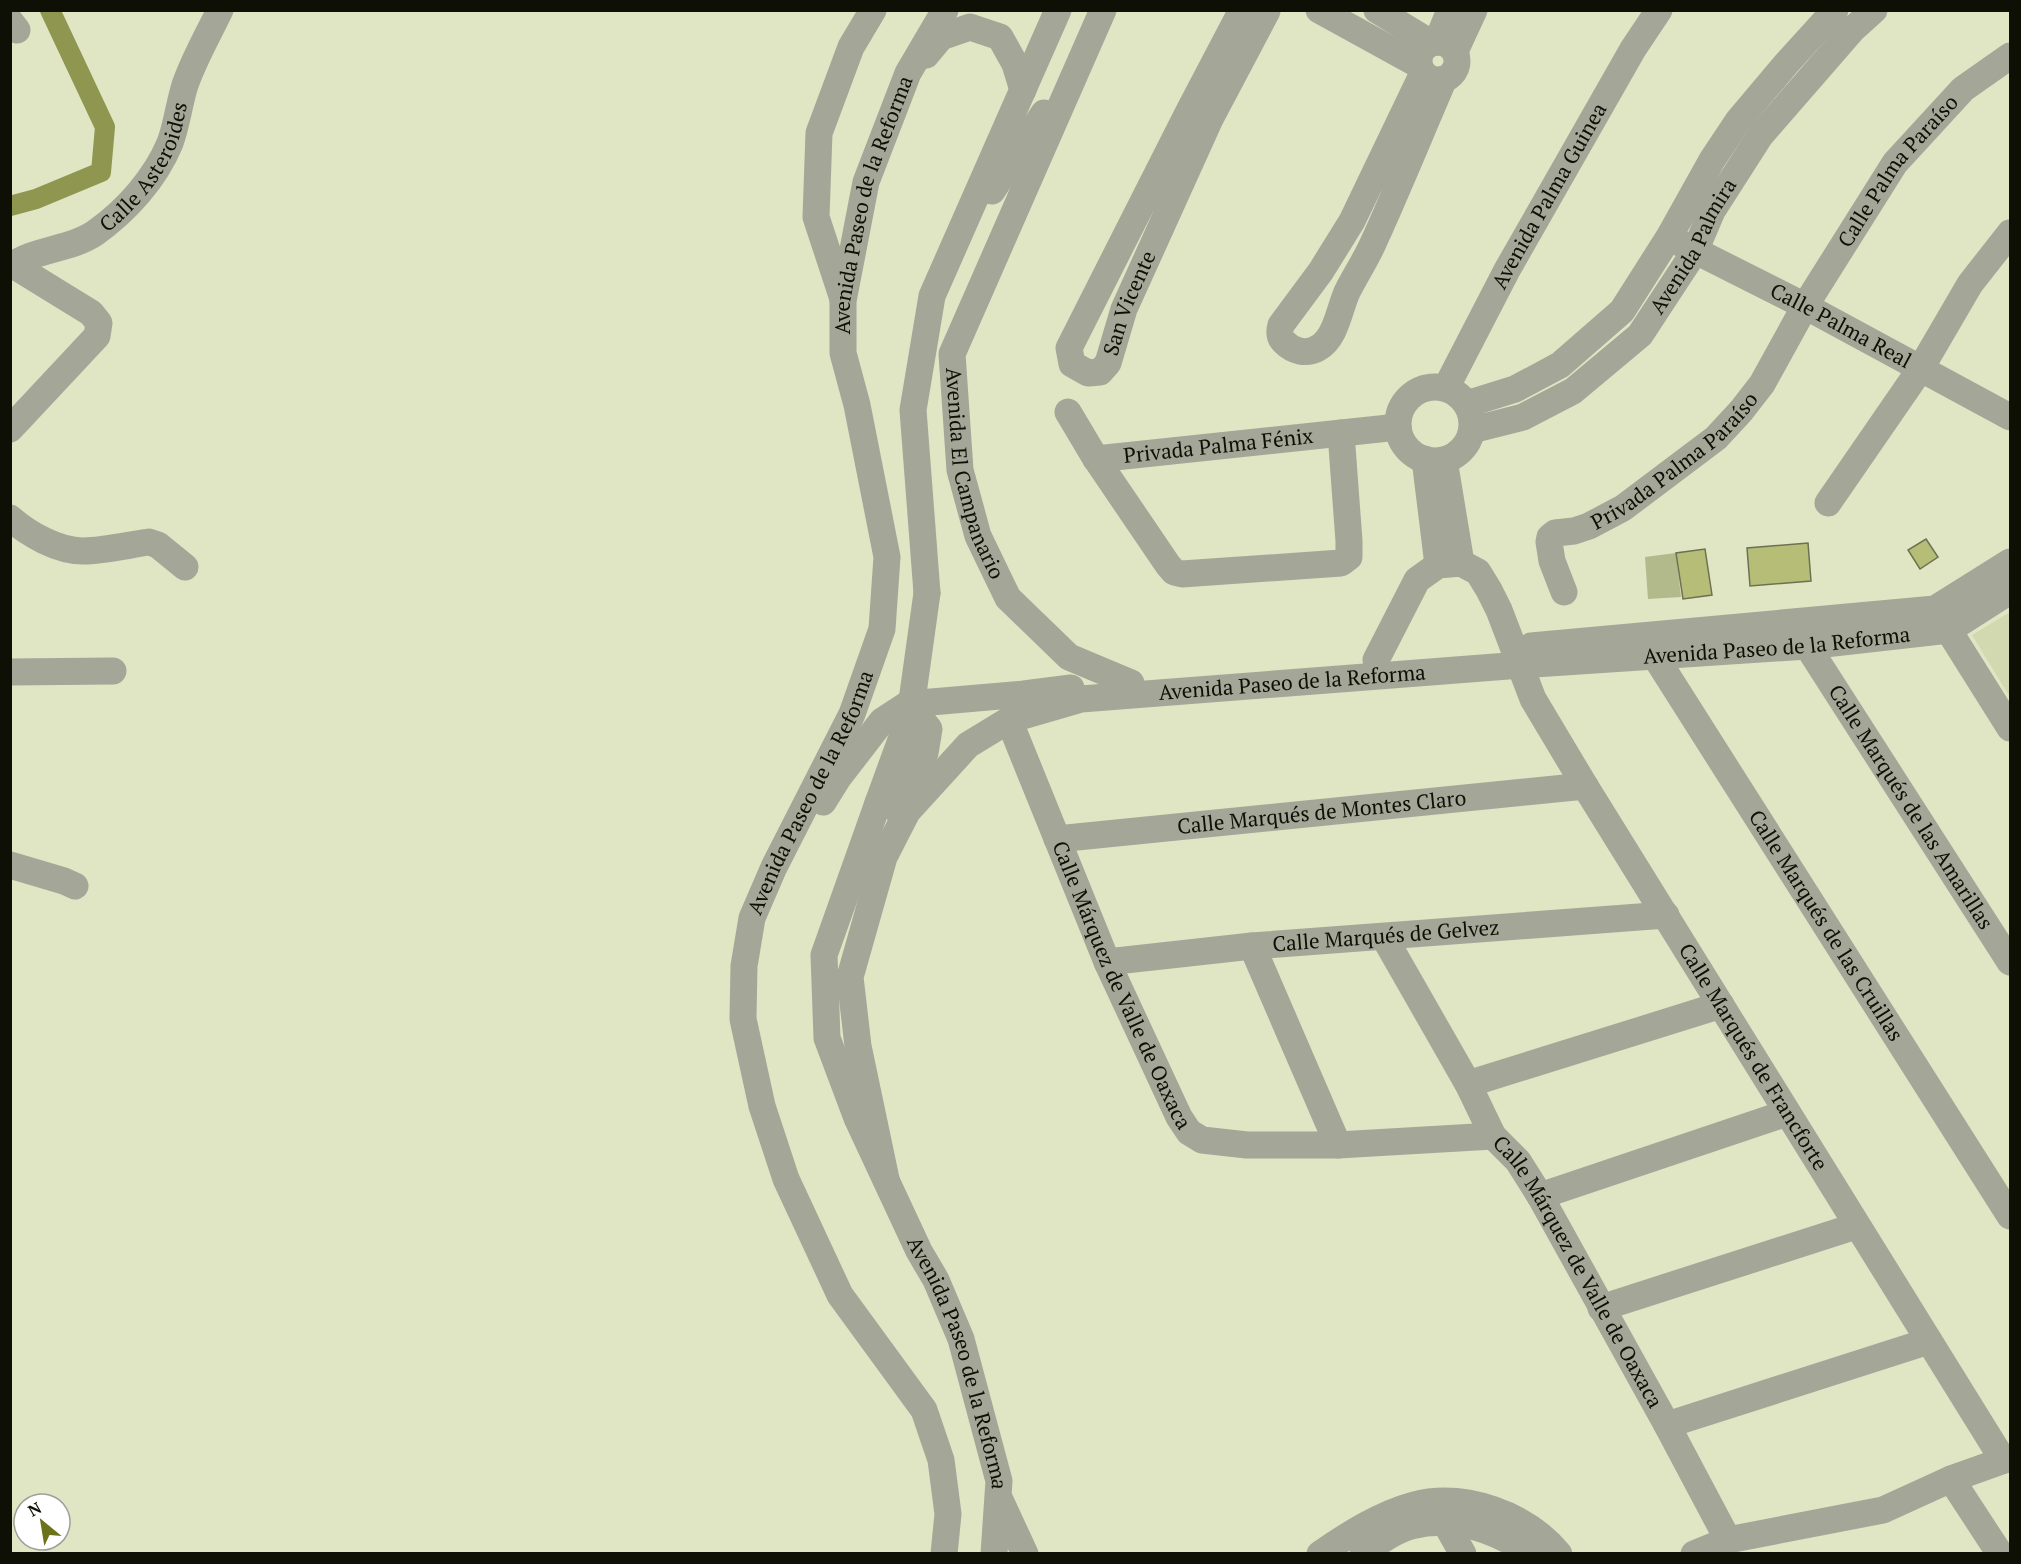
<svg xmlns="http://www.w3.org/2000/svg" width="2021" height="1564" viewBox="0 0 2021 1564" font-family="'PT Serif',serif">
<rect width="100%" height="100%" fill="#e0e5c4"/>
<path fill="#d2d8b0" d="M2010,612v85l-38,-62z"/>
<path fill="#b2b98a" d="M1676,553l5,44 -33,2 -3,-42z"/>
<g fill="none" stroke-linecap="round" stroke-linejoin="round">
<path stroke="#8e9650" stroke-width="20" d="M10,206l26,-7 65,-27 4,-45 -55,-117"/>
</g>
<path fill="#b5bd76" stroke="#6d7154" stroke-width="1.5" d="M1926,539l12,18 -18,12 -12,-19z
M1808,543l3,38 -61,5 -3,-38z
M1705,549l7,46 -29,4 -7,-46z"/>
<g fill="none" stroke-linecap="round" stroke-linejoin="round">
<g stroke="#a4a698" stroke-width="27">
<path id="s1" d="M1103,10l-151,344 8,116 18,66 30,62 61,59 62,26"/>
<path id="s2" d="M1242,10l-53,101 -120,237 3,16 16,9 12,-1 8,-9 16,-54 86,-190 57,-108"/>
<path d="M1319,10l100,55"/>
<path d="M1377,10l54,33"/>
<path d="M10,21l7,9"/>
<path d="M1437,42l13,-32"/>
<circle cx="1438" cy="61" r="19"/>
<path d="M1455,51l19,-41"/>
<path d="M926,55l15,-18 29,-10 30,10 15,27 8,26"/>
<path d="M1423,73l-71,148 -31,50 -40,54c-2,7 -2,12 3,17 9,9 22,13 34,6 18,-10 21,-38 29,-56 9,-18 20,-34 28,-53 24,-53 46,-107 69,-160"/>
<path d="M992,191l52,-78"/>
<path id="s3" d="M1678,242l127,64 205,111"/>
<path id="s4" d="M10,267c23,-18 60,-17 85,-34 31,-22 60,-54 75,-90 7,-19 9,-39 15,-58 9,-26 23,-50 35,-75"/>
<path d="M843,299l-27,-82 3,-84 32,-86 22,-37"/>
<circle cx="1435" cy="424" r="37"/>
<path id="s5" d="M1446,388l61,-118 126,-221 26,-39"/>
<path d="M1467,404l48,-15 45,-24 62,-54 47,-74 43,-77 26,-39 48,-57 49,-54"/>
<path d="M1068,412l28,47 72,106 6,7 8,2 159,-11 8,-6v-16l-8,-108"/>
<path d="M10,429l87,-93 2,-13 -8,-10 -78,-48"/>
<path id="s6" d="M1472,430l51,-13 50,-26 67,-56 55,-84 17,-40 48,-75 93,-107 21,-19"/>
<path id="s7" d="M1096,459l302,-32"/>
<path d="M1425,459l13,106"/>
<path d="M1444,460l17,103"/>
<path d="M1828,503l93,-135 49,-84 40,-51"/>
<path d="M10,518c18,16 48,33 73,33 21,0 45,-6 66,-9l9,3 27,22"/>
<path id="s8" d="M1564,592l-12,-31 -3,-19 1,-5 5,-4 19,-2 15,-5 34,-18 93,-70 25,-27 21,-27 43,-78 90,-143 68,-74 47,-33"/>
<path d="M927,593l-14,-183 19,-114 126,-286"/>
<path d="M1939,615l71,113"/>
<path id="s9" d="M1799,633l211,329"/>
<path id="s10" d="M1646,642l364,574"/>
<path d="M1531,646l404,-37 75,-47"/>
<path id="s11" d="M1376,660l41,-80 21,-15 23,-2 17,9 11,18 10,20 34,89 52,87 418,674"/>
<path d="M10,672l103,-1"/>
<path d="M892,718l19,-6 10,7 8,10 -4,24 -17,31 -9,29"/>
<path id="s12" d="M1009,720l98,242 72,155 10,15 13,8 45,5h91l155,-9"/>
<path d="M823,802l15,-24 44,-57 26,-17 116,-10 47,-6"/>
<path id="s13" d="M878,803l-54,152 3,83 30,80 62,133 17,29 25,59 38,142 -5,73"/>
<path id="s14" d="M1057,839l528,-53"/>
<path d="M10,865l54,16 11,5"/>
<path id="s15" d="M1384,937l84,147 25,52 25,25 22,35 127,229 61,115"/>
<path d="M1252,946l86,199"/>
<path id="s16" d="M1107,962l145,-16 414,-31"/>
<path d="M1468,1084l253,-79"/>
<path id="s17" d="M886,1179l-28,-133 -8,-69 34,-120 23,-45 61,-67 41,-25 72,-21 440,-34 286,-19 142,-16 61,-39"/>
<path d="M1540,1196l247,-83"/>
<path d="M1601,1308l255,-82"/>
<path d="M1667,1425l262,-84"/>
<path d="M1951,1479l49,75"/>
<path d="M1000,1500l25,54"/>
<path d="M1446,1524l17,30"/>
<path id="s18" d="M944,1554l4,-40 -7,-54 -17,-50 -84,-115 -54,-116 -24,-73 -19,-87 1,-53 8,-48 22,-51 78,-153 30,-85 5,-72 -30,-152 -14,-52v-52l23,-119 42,-109 37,-63"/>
<path d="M1320,1554c29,-20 61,-40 94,-49 50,-13 112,9 145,49"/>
<path d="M1363,1554c15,-11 30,-23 48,-28 43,-11 85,4 120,28"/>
<path d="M1694,1554l34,-14 155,-30 68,-31 59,-21"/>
</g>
<path stroke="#a4a698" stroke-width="27" d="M878,803l32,-88 17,-122"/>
</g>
<g text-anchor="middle" stroke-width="4.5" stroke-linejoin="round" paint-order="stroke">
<g font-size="21" fill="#0e0f05" stroke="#fff">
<text dy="7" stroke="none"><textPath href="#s4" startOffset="177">Calle Asteroides</textPath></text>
<text dy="7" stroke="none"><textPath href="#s8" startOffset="578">Calle Palma Paraíso</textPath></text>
<text dy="7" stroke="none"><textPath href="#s5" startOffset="218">Avenida Palma Guinea</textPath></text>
<text dy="7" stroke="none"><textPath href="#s18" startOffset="1436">Avenida Paseo de la Reforma</textPath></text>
<text dy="7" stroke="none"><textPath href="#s6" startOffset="300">Avenida Palmira</textPath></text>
<text dy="7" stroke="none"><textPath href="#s2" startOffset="502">San Vicente</textPath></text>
<text dy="7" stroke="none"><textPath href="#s3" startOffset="183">Calle Palma Real</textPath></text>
<text dy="7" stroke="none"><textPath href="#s7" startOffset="123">Privada Palma Fénix</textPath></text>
<text dy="7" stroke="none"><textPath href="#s8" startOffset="207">Privada Palma Paraíso</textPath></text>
<text dy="7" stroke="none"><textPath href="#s1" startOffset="498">Avenida El Campanario</textPath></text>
<text dy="7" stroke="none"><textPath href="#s17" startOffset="1292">Avenida Paseo de la Reforma</textPath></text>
<text dy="7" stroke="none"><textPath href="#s17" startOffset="806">Avenida Paseo de la Reforma</textPath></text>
<text dy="7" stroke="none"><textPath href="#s18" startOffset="824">Avenida Paseo de la Reforma</textPath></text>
<text dy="7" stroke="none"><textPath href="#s9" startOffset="207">Calle Marqués de las Amarillas</textPath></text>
<text dy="7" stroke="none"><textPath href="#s14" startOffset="266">Calle Marqués de Montes Claro</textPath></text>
<text dy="7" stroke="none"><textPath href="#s10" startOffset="336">Calle Marqués de las Cruillas</textPath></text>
<text dy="7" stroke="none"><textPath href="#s16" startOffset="280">Calle Marqués de Gelvez</textPath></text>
<text dy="7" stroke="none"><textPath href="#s12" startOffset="288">Calle Márquez de Valle de Oaxaca</textPath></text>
<text dy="7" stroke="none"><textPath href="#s11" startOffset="717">Calle Marqués de Francforte</textPath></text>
<text dy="7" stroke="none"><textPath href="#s15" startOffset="388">Calle Márquez de Valle de Oaxaca</textPath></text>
<text dy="7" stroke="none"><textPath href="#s13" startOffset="596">Avenida Paseo de la Reforma</textPath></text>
</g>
</g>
<rect width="2021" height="1564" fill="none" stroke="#0e0f05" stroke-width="24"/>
<g transform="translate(42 1522) rotate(330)"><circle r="28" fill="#ffffff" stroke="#9f9f9b" stroke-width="1.5"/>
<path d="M0-4.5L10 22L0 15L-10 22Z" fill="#6b721a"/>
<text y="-9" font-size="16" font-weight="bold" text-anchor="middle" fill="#0e0f05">N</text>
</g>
</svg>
